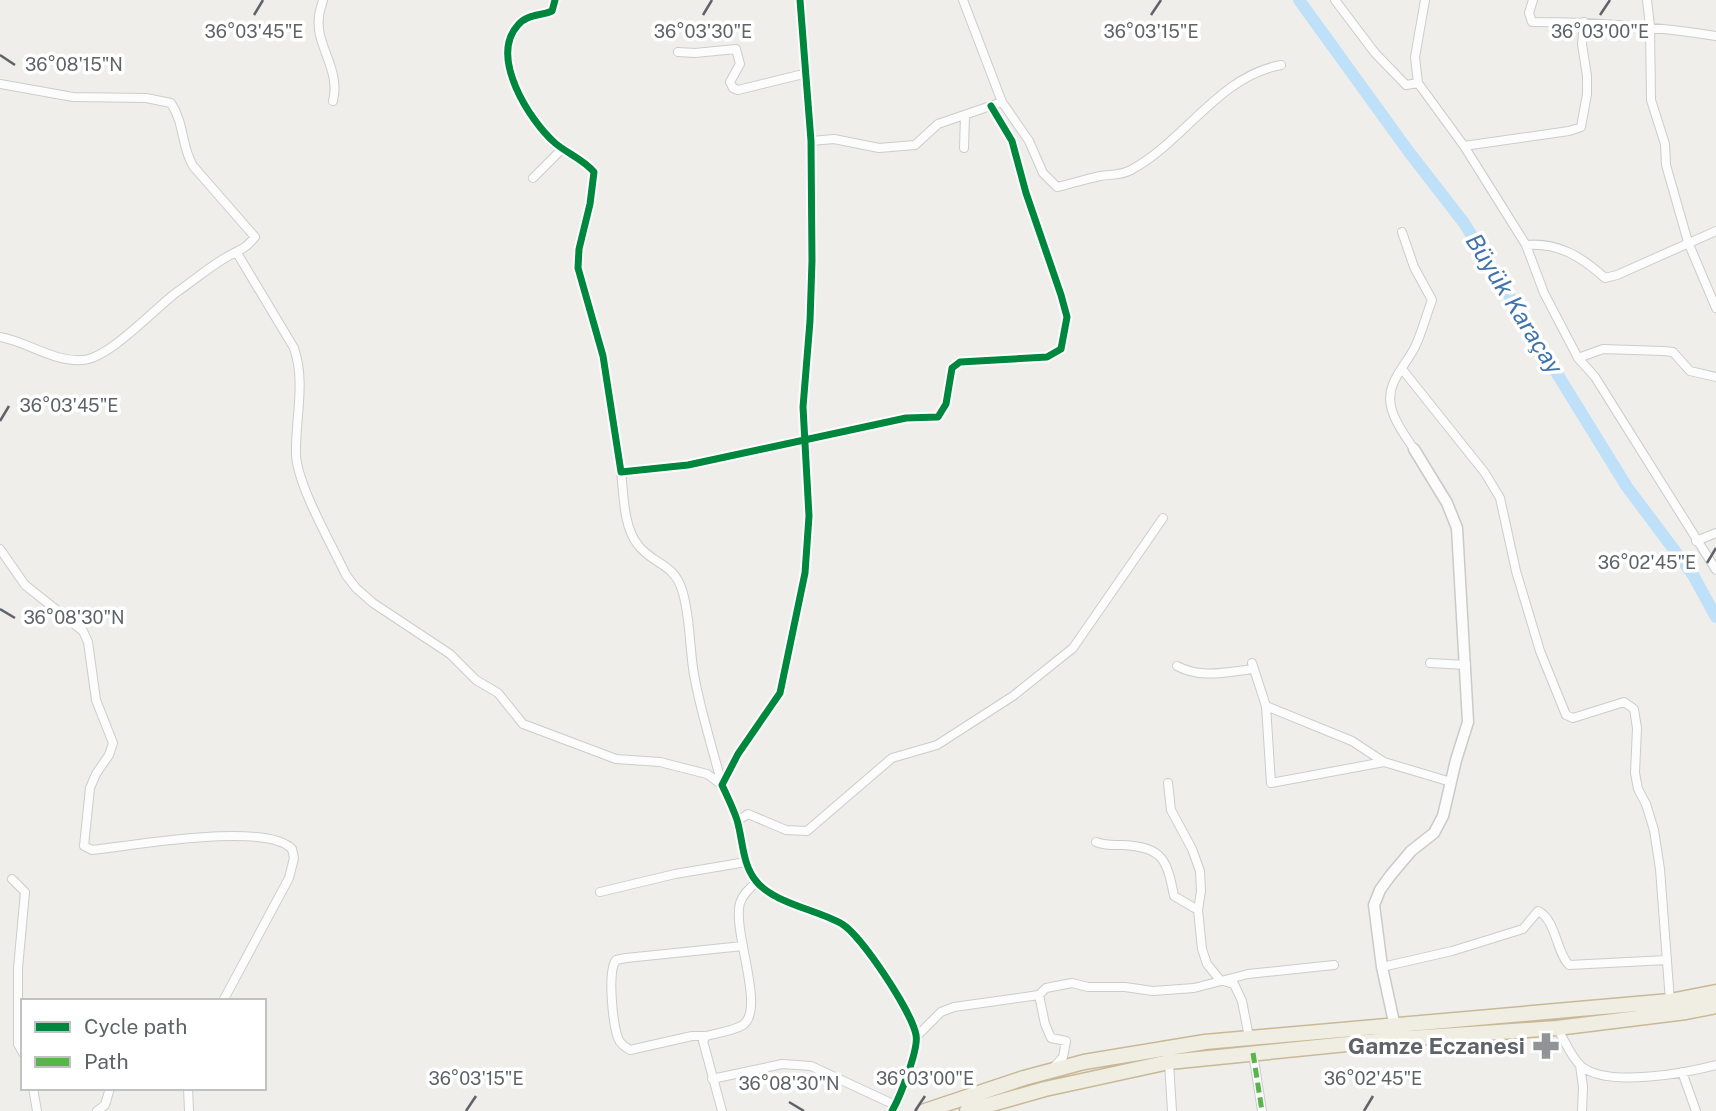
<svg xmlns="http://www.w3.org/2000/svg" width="1716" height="1111" viewBox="0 0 1716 1111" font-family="'Public Sans',sans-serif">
<rect width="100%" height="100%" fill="#efeeea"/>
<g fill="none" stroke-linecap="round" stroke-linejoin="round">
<path stroke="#bfe0f9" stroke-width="12" d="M1299,0l110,152 55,71 163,264 66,88 23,42"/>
<defs>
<path id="street" d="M323,0c-1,5 -4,11 -4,17 -4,28 22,52 14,84
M555,0l-3,11c-11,5 -25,3 -34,14 -29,32 11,95 37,118 13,11 28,16 39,29l-4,32 -11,45 -1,19 25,88 18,116 67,-7 218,-47 32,-1 8,-13 6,-36 8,-6 87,-5 14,-8 6,-32 -6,-22 -35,-102 -14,-52 -21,-35
M800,0l11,141 1,120 -2,60 -7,86 6,109 -4,57 -25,120 -42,61 -16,31c5,11 11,23 15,35 6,20 5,44 19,61 17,22 62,29 86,43 19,11 70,88 74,111 3,14 -16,62 -24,76
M963,0l39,102
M1335,0l40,53 31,32 12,-2
M1425,0l-10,57 3,26 46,63 62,99 18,48 34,65 17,19 121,193
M1533,0l-4,13 3,9c64,0 121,4 184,14
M1647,0l3,26 1,74 14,44 1,21 22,77 28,66
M678,52l17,1 41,-4 4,15 -10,18 3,6 5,2 61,-15 7,1
M0,84l73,13 73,1 25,5c14,22 10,43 22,63l62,71c-12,14 -15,12 -30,21 -17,10 -32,23 -48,34 -23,17 -68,67 -95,68 -29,2 -54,-18 -82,-23
M811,141l23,-2 45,9 36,-3 23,-21 64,-22 27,39 14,32 14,14c14,-3 29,-8 43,-11 10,-2 20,0 31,-6 54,-29 88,-94 150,-105
M1464,146l105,-15 12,-4 6,-33v-18l-5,-32 2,-22
M964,148l1,-33
M533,178l30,-30
M1402,232l12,35 18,33c-6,16 -10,32 -17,47 -6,12 -17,24 -22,37 -10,23 8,46 21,65
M1526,245c32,-3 56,12 79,33l12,-3 99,-44
M237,253l57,95c12,35 1,71 2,107 2,32 36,90 50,120l10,13 17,15 77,51 26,26 22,13 25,31 93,35 44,3 47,12 15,11c-9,-35 -20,-69 -27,-105 -6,-28 -4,-63 -13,-90 -8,-27 -30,-26 -44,-45 -15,-19 -14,-50 -17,-73
M1578,358l25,-9 60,2 10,1 17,19 26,6
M1402,369l83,104 15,25 16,73 24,80 26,64 7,3 51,-16 10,7 3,19 -2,45 3,16 8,15 8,26 6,39 10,132
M1696,541l20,-8
M0,549l25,36 58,46 5,11 8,58 17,43 -4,12 -13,19 -6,14 -6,58 8,4c39,-4 174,-29 200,-1l2,9 -5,20 -66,123
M1252,663l14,43 5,77 113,-21
M1430,663l36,2
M1177,666c24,13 50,6 76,3
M1266,706l86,35 32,21 67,20
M1168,783l3,27 21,39 8,22 1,20 -3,19
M737,821l11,-7 38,16 21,1 85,-73 45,-13 76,-49 60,-48 90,-130
M1096,842c10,4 17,3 27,3 40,2 44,15 51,51l24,14 4,39 5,15 13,16 14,4 8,17 7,36
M12,879l13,13 -7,76v76l5,9
M600,892l75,-18 71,-12
M1382,967l70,-16 71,-22 15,-18c18,8 18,41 31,54l98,-5
M1039,995l6,29 6,14 15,3 -3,16 -10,11
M1557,1028c7,11 14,29 24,38 26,22 104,7 135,-1
M706,1036h-14l-62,14c-5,-3 -10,-6 -12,-12 -5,-14 -11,-66 -2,-78l10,-2 117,-12
M917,1036l24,-24 13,-5 85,-12 7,-7 26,-5 16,4h37l28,4 41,-3 54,-14 86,-9
M1253,1053l9,58
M1169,1062l3,49
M1580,1065l3,22 -1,24
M1682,1072l14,39
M712,1079l70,-15 29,2 84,39
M33,1088l4,23
M188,1088l1,23
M97,1111l8,-6 5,-17
M722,1111l-19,-70 3,-5c11,-3 27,-5 37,-11 23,-16 -11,-94 -3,-122 3,-9 9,-14 17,-21"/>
<path id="secondary" d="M1395,1027l-13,-60 -8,-62 6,-15 10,-14 21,-25 23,-18 9,-17 13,-56 12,-38 -11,-194 -10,-25 -33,-54"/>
<path id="highway" d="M925,1111l99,-33 60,-16 121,-20 465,-41 46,-9
M967,1111l78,-22 124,-27 228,-23 160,-11 129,-16 30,-6"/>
</defs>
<use href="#street" stroke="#cbcccc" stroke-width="10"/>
<use href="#secondary" stroke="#cacacb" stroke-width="13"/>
<use href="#highway" stroke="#c8b996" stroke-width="17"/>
<use href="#street" stroke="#fdfcfc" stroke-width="8"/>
<use href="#secondary" stroke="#fdfcfc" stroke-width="10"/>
<use href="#highway" stroke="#f0ede3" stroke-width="14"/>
<path stroke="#58b549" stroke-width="5" stroke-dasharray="10 5" stroke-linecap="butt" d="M1253,1053l9,58"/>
<defs>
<path id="cycleway" d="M555,0l-3,11c-11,5 -25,3 -34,14 -29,32 11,95 37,118 13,11 28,16 39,29l-4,32 -11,45 -1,19 25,88 18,116 67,-7 218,-47 32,-1 8,-13 6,-36 8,-6 87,-5 14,-8 6,-32 -6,-22 -35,-102 -14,-52 -21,-35
M800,0l11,141 1,120 -2,60 -7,86 6,109 -4,57 -25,120 -42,61 -16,31c5,11 11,23 15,35 6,20 5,44 19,61 17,22 62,29 86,43 19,11 70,88 74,111 3,14 -16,62 -24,76"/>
</defs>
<use href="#cycleway" stroke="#fff" stroke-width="11"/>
<use href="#cycleway" stroke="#00873e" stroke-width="7"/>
</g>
<path fill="none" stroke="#5f6368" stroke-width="2.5" d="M254,15l9,-15M703,15l9,-15M1151,15l10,-15M1600,15l10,-15M0,55l15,10M0,421l9,-15M1707,563l9,-15M0,609l15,9M789,1102l15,9M466,1111l10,-15M915,1111l10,-15M1364,1111l9,-15"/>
<defs>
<symbol id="pharmacy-bare" viewBox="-9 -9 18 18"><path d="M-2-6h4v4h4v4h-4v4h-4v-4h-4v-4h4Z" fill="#919496" stroke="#fff" stroke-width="2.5" paint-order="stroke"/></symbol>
</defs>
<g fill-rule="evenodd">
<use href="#pharmacy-bare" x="1527" y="1027" width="38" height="38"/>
</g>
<g text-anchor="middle" stroke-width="7" stroke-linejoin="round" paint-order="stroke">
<g font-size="23" font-weight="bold" fill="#5f6368" stroke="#fff" text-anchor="end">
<text x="1525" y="1054">Gamze Eczanesi</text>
</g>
<g font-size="24" font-style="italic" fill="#4174aa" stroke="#fff">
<text transform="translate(1514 304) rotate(58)" y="8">Büyük Karaçay</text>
</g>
</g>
<g font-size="18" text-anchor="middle" fill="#5f6368" stroke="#fff" stroke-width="7" stroke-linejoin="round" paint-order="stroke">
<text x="254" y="38">36°03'45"E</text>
<text x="703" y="38">36°03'30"E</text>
<text x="1151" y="38">36°03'15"E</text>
<text x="1600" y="38">36°03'00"E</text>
<text x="74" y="71">36°08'15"N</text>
<text x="69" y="412">36°03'45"E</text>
<text x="1647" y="569">36°02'45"E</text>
<text x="74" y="624">36°08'30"N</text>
<text x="476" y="1085">36°03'15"E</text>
<text x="925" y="1085">36°03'00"E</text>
<text x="1373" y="1085">36°02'45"E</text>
<text x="789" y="1090">36°08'30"N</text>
</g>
<rect x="21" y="999" width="245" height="91" fill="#ffffff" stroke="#bfc1c3" stroke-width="2"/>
<rect x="35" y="1022" width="35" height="10" fill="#00873e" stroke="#bfc1c3" stroke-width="2"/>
<text x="84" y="1034" font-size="21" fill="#5f6368">Cycle path</text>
<rect x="35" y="1057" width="35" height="10" fill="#58b549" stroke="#bfc1c3" stroke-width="2"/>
<text x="84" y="1069" font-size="21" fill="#5f6368">Path</text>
</svg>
